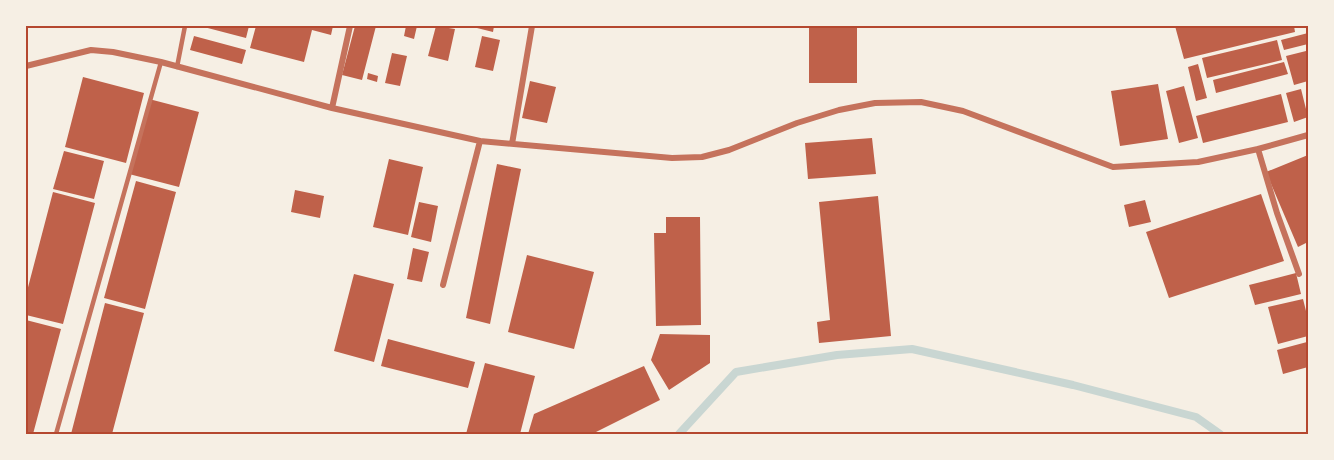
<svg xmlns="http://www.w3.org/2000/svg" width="1334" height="460" viewBox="0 0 1334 460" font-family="'Source Serif 4',serif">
<rect width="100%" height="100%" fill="#f6efe4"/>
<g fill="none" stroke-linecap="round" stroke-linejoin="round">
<path stroke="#c9d6d2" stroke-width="8" d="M679,434l57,-62 101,-17 75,-6 161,36 123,32 24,17"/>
</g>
<path fill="#bf614a" d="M200,26h49l-3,12z
M256,26h77l-2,9 -19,-5 -8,32 -54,-14z
M355,26h21l-14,54 -20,-5z
M406,26h11l-3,13 -10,-3z
M436,26l19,3 -7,32 -20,-5z
M469,26h25l-1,6z
M809,26h48v57h-48z
M1175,26h119l1,6 -111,27z
M1308,33v11l-24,6 -3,-10z
M194,36l52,14 -4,14 -52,-14z
M482,36l18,4 -7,31 -18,-4z
M1277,40l5,20 -75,18 -5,-20z
M1306,51l2,9v21l-14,4 -8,-29z
M392,53l15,3 -7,30 -15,-3z
M1284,62l4,12 -72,19 -3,-13z
M1198,64l9,34 -11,3 -8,-34z
M368,73l10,3 -1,6 -10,-3z
M83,77l61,16 -18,70 -61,-16z
M530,81l26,6 -9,36 -25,-5z
M1158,84l10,55 -48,7 -9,-55z
M1184,86l14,52 -19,5 -13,-52z
M1301,89l7,28 -14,5 -8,-29z
M1281,94l7,28 -85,21 -7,-27z
M149,99l50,13 -20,75 -50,-13z
M872,138l4,36 -68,5 -3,-36z
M64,151l40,10 -10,38 -41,-10z
M1308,155v87l-10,5 -32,-75z
M389,159l34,8 -15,68 -35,-8z
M497,164l24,5 -31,155 -24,-6z
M136,181l40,11 -31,117 -41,-11z
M295,190l29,6 -4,22 -29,-6z
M53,192l42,11 -32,121 -37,-9v-20z
M1261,194l23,67 -115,37 -23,-66z
M878,196l13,140 -72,7 -2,-21 13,-2 -11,-118z
M1145,200l6,22 -22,5 -5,-22z
M419,202l19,4 -7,36 -20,-5z
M666,217h34l1,108 -45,1 -2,-93h12z
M413,248l16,4 -7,30 -15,-3z
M527,255l67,17 -20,77 -66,-17z
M1296,273l5,21 -46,11 -6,-20z
M354,274l40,10 -20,78 -40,-11z
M1303,299l5,20v17l-30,8 -10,-37z
M105,303l39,10 -32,121h-41z
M26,320l35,9 -28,105h-7z
M660,334l50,1v28l-41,27 -18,-30z
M388,339l87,23 -7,26 -87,-22z
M1307,342l1,25 -25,7 -6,-24z
M485,363l50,13 -15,58h-54z
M644,366l16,34 -68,34h-64l6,-20z"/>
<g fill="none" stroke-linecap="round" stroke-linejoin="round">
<path stroke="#c5725c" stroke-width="4.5" d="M177,67l8,-41
M56,434l105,-372"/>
<path stroke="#c5725c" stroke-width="6" d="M26,66l65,-16 22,2 48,10 171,46 148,33 192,17 30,-1 27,-7 68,-27 42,-13 36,-7 46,-1 42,9 150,56 85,-5 60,-13 50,-14
M332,108l18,-82
M512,144l20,-118
M1258,149l19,64 22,61
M443,285l37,-144"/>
</g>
<rect width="1334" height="460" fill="none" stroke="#f6efe4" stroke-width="54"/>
<rect x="27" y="27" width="1280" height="406" fill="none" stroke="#b5482f" stroke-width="2"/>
</svg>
